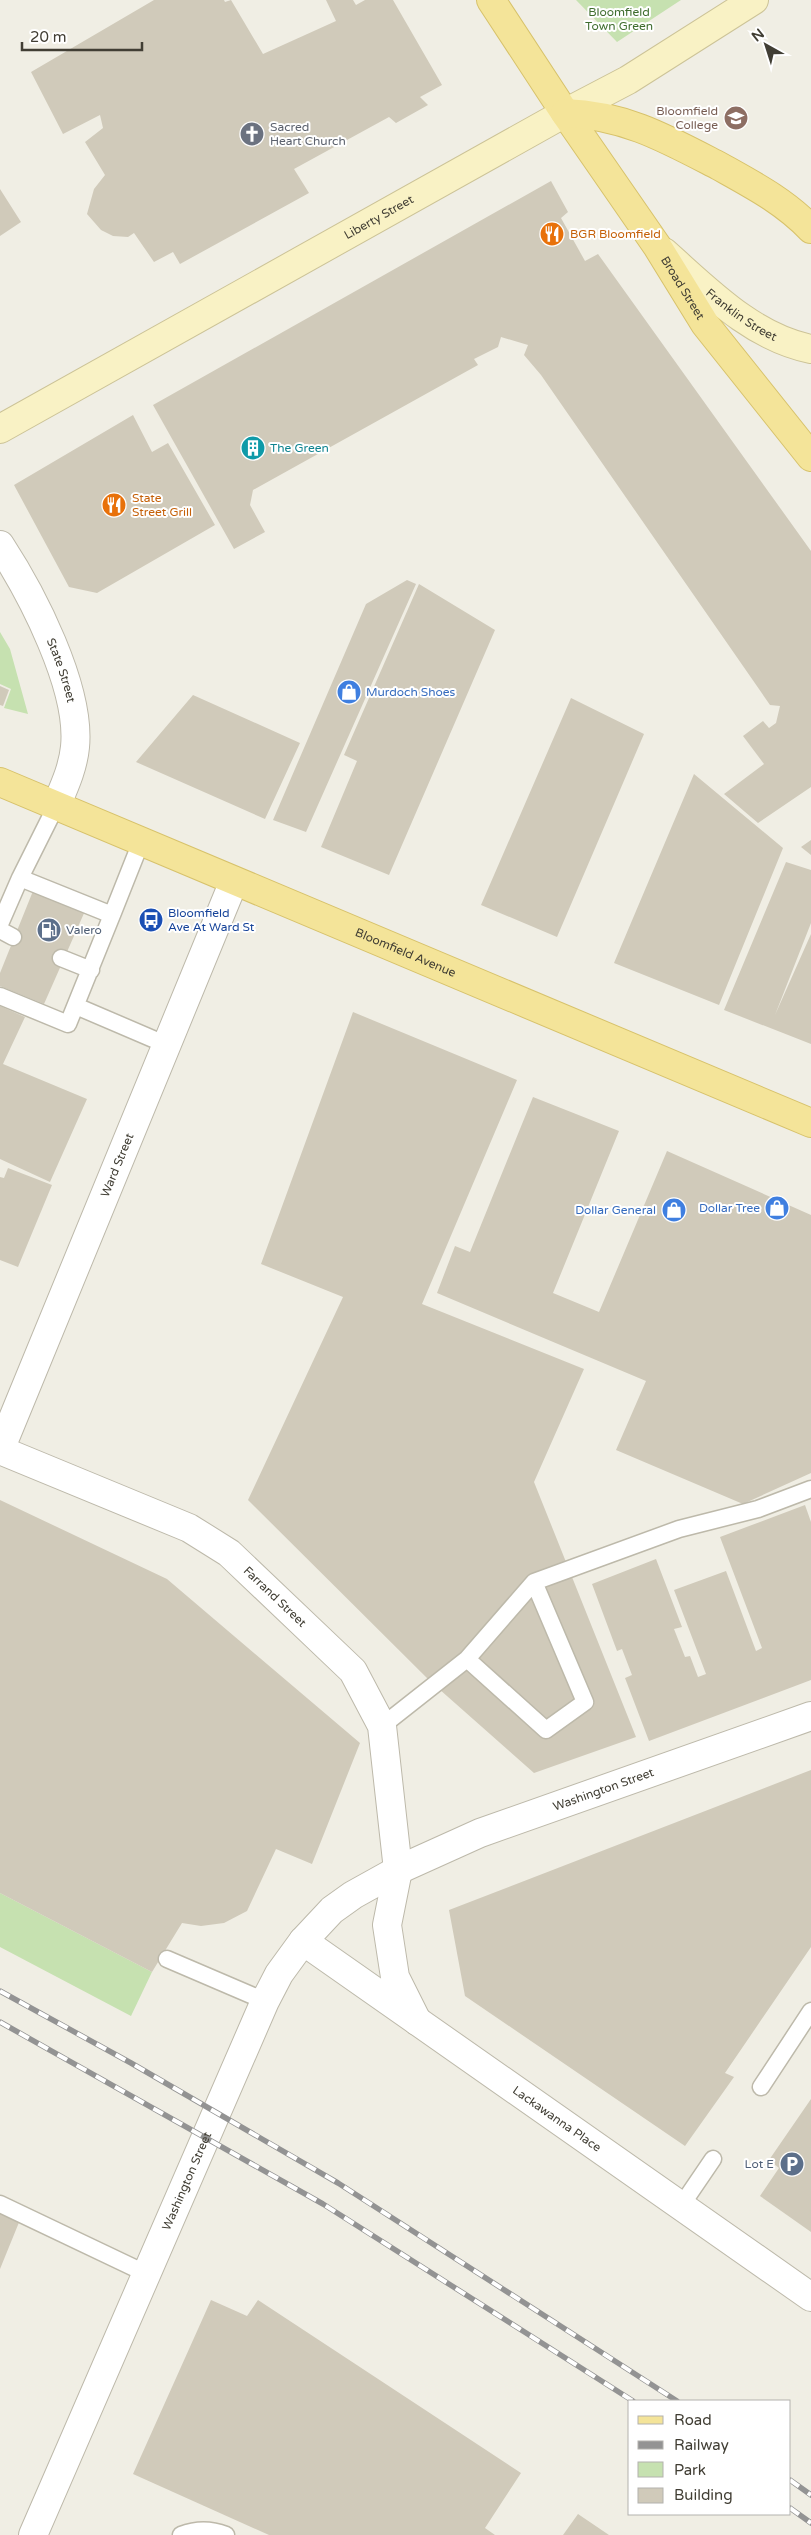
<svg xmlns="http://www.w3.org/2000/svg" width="811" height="2535" viewBox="0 0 811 2535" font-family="'Varela Round',sans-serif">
<rect width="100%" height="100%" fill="#f0eee4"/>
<path fill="#c6e1b0" d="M576,0h105l-64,42z
M0,632l10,17 18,65 -24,-6 7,-19 -11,-5z
M0,1893l152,79 -21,44 -131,-69z"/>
<path fill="#d0caba" d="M154,0h70l1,2 6,-2 32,54 73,-33 -10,-21h27l3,5 9,-5h28l49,85 -22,12 8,8 -32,18 -7,-6 -95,52 15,24 -129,71 -7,-12 -19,10 -20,-29 -6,4 -15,-1 -12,-6 -14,-16 7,-25 11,-14 -20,-33 18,-14 -3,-13 -37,19 -32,-62z
M551,181l17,31 -7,6 24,43 13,-7 213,297v236l-53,36 -34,-29 40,-30 -21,-28 20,-15 6,7 7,-5 4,-17 -10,-1 -229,-330 -17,-20 4,-10 -27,-8 -3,10 -24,12 4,6 -225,125 -3,15 15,27 -31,17 -81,-144z
M0,189l21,33 -21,14z
M133,415l19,37 16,-9 47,82 -118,68 -28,-6 -55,-102z
M407,580l9,4 -110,248 -33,-12 93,-216z
M419,584l76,46 -106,245 -68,-28 36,-86 -13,-6z
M0,686l9,4 -6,16 -3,-1z
M193,695l107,48 -35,76 -129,-57z
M571,698l73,36 -87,203 -76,-32z
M694,774l89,74 -64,157 -105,-42z
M811,840v15l-10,-8z
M786,862l25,8v53l-36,92 36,-81v110l-87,-34z
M33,891l52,20 -41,93 -44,-18v-13z
M0,1006l25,11 -22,47 84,35 -37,83 -50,-23z
M353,1012l164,68 -95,224 162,65 -50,113 102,255 -102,36 -104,-92 -182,-181 95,-203 -82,-33z
M533,1097l86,34 -66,162 46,19 68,-161 144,64v258l-68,31 -127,-54 30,-69 -209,-88 18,-47 15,6z
M8,1168l44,17 -34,82 -18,-7v-83l4,1z
M0,1500l167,79 193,164 -48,121 -36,-15 -29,62 -23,12 -23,3 -19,-3 -30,49 -152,-79z
M805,1505l6,17v158l-162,61 -24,-63 7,-3 -10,-26 -5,2 -25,-67 64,-25 26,68 -8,2 11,28 5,-1 8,21 8,-3 -32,-84 52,-19 30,80 6,-3 -42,-111z
M811,1770v177l-86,126 9,4 -49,69 -220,-150 -16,-86z
M811,2099v133l-51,-36 19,-28 -10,-8z
M0,2204l22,11 -22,54z
M211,2300l36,16 11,-16 263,173 -36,55 10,7h-226l-136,-61z
M578,2514l31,21h-46z"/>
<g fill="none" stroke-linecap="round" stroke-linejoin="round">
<defs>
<path id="lane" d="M20,878l36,-72
M112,915l29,-73
M0,924l20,-46 92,37 -44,109 -68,-28
M0,930l13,7
M61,958l30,12
M76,1006l91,39
M534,1582l145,-53 79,-20 53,-20
M382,1726l85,-67 67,-77 51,120 -39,28 -79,-71
M167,1959l98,42
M761,2087l50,-76
M0,2204l145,69
M681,2206l32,-47
M181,2535c16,-6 29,-6 45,0"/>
<g id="street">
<path id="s1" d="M0,545c32,49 81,143 75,202 -2,21 -11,40 -19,59"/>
<path id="s2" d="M0,1450l189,78 40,25 124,118 29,55 16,144 -11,55 8,52 22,44"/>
<path id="s3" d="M0,1450l234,-569"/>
<path id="s4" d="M303,1941l508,356"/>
<path id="s5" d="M33,2535l232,-534 14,-27 24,-33 29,-31 21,-15 45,-25 82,-37 331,-117"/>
</g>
<g id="secondary">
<path id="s6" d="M664,252c44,39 88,85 147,97"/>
<path id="s7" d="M0,429l565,-316 63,-33 126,-80"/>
</g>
<g id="primary">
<path id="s8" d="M491,0l74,113 92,133 48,78 106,133"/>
<path d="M565,113c60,2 102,26 154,53 34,19 65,35 92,63"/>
<path id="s9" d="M0,782l811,341"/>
</g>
</defs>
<use href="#lane" stroke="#bdb9aa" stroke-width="19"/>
<use href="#street" stroke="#bdb9aa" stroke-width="30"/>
<use href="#secondary" stroke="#ccc397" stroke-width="30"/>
<use href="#primary" stroke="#d7c26b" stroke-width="30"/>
<use href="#lane" stroke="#fff" stroke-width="16"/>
<use href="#street" stroke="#fff" stroke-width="28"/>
<use href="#secondary" stroke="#f9f2c5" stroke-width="28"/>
<use href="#primary" stroke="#f4e499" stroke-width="28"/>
<defs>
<path id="rail" d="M0,1991l131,72 207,120 339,218
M0,2022l323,182 310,197
M790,2480l21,15
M790,2508l21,15"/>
</defs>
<use href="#rail" stroke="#939393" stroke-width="5.5"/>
<use href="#rail" stroke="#fff" stroke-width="4" stroke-dasharray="11" stroke-linecap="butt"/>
</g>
<defs>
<symbol id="university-disc" viewBox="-11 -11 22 22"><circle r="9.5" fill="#8d6e63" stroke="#fff"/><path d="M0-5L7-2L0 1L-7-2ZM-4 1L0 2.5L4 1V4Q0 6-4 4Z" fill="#fff"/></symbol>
<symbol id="church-disc" viewBox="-11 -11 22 22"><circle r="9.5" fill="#6b7280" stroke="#fff"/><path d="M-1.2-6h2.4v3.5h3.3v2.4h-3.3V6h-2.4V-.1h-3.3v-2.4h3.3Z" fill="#fff"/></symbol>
<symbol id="restaurant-disc" viewBox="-11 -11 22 22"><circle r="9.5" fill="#e8710a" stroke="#fff"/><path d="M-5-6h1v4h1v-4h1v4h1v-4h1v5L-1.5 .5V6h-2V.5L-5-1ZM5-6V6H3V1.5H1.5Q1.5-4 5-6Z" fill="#fff"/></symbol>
<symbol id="building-disc" viewBox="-11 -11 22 22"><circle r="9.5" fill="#0f9aa8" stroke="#fff"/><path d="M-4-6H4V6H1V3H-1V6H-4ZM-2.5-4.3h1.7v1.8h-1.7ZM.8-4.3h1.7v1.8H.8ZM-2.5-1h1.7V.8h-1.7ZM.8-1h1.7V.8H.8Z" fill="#fff"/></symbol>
<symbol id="shop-disc" viewBox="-11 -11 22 22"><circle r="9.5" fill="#3f7fe0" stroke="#fff"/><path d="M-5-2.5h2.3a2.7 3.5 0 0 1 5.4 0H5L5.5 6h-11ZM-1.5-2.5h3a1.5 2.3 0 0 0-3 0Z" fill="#fff"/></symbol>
<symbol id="bus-disc" viewBox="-11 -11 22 22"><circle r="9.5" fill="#1a4fb4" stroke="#fff"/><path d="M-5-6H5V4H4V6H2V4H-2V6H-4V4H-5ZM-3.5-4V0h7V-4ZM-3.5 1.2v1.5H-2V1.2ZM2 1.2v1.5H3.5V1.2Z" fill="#fff"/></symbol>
<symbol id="fuel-disc" viewBox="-11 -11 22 22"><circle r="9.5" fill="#5c6f8a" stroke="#fff"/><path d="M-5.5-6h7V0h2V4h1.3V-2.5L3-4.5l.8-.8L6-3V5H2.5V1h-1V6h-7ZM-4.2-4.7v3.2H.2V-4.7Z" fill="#fff"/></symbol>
<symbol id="parking-disc" viewBox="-11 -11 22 22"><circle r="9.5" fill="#5c6f8a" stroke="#fff"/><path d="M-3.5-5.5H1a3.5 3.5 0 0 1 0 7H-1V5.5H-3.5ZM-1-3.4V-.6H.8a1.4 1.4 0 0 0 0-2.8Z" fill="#fff"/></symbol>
</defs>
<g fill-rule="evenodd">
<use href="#university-disc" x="722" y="104" width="28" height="28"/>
<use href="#church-disc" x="238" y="120" width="28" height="28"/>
<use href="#restaurant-disc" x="538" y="220" width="28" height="28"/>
<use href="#building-disc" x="239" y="434" width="28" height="28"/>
<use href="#restaurant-disc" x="100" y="491" width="28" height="28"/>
<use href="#shop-disc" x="335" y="678" width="28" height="28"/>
<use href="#bus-disc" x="137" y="906" width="28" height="28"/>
<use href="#fuel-disc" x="35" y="916" width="28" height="28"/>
<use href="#shop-disc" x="763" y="1194" width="28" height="28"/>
<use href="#shop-disc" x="660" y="1196" width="28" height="28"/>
<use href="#parking-disc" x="778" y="2150" width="28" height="28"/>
</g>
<g text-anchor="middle" stroke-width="4" stroke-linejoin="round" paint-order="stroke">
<g font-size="12" fill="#3f6d2e" stroke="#fff">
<text x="619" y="16">Bloomfield<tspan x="619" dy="14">Town Green</tspan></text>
</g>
<g font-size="12" fill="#785e54" stroke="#fff" text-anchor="end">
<text x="718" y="115">Bloomfield<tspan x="718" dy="14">College</tspan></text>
</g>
<g font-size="12" fill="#5b616d" stroke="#fff" text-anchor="start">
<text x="270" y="131">Sacred<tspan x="270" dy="14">Heart Church</tspan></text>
</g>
<g font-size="12" fill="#413e34" stroke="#fff">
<text dy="4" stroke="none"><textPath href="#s7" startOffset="434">Liberty Street</textPath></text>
<text dy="4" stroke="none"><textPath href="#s8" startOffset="346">Broad Street</textPath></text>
<text dy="4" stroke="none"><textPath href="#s6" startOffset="100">Franklin Street</textPath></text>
<text dy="4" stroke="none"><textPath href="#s1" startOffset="140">State Street</textPath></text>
<text dy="4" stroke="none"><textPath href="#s9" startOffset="440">Bloomfield Avenue</textPath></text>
<text dy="4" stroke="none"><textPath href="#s3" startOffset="308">Ward Street</textPath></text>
<text dy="4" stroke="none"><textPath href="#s2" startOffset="315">Farrand Street</textPath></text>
<text dy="4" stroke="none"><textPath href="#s5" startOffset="994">Washington Street</textPath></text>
<text dy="4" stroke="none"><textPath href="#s4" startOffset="310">Lackawanna Place</textPath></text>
<text dy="4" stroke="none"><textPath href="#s5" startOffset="386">Washington Street</textPath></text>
</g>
<g font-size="12" fill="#c56008" stroke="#fff" text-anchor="start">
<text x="570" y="238">BGR Bloomfield</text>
<text x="132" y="502">State<tspan x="132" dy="14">Street Grill</tspan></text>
</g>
<g font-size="12" fill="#0d838f" stroke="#fff" text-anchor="start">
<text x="270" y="452">The Green</text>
</g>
<g font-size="12" fill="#366cbe" stroke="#fff" text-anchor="end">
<text x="366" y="696" text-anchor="start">Murdoch Shoes</text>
<text x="760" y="1212">Dollar Tree</text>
<text x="656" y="1214">Dollar General</text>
</g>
<g font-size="12" fill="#164399" stroke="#fff" text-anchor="start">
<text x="168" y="917">Bloomfield<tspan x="168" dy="14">Ave At Ward St</tspan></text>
</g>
<g font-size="12" fill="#4e5e75" stroke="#fff" text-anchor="start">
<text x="66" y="934">Valero</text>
<text x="774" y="2168" text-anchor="end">Lot E</text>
</g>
</g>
<rect x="628" y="2400" width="162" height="115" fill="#ffffff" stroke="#b3b2ae"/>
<rect x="638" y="2416" width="25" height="8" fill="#f4e499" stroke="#b3b2ae"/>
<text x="674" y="2425" font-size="15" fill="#413e34">Road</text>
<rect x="638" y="2441" width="25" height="8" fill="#939393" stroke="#b3b2ae"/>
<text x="674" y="2450" font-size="15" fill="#413e34">Railway</text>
<rect x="638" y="2462" width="25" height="15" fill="#c6e1b0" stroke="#b3b2ae"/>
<text x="674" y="2475" font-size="15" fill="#413e34">Park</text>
<rect x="638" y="2488" width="25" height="15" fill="#d0caba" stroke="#b3b2ae"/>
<text x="674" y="2500" font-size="15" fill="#413e34">Building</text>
<g transform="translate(766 45) rotate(321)" stroke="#ffffff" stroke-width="4" paint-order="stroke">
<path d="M0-4L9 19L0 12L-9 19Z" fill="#413e34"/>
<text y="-8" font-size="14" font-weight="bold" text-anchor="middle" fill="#413e34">N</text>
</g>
<path d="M22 42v8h120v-8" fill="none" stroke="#413e34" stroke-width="2.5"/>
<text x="30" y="42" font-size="15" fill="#413e34" stroke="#ffffff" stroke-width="4" paint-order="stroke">20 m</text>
</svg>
